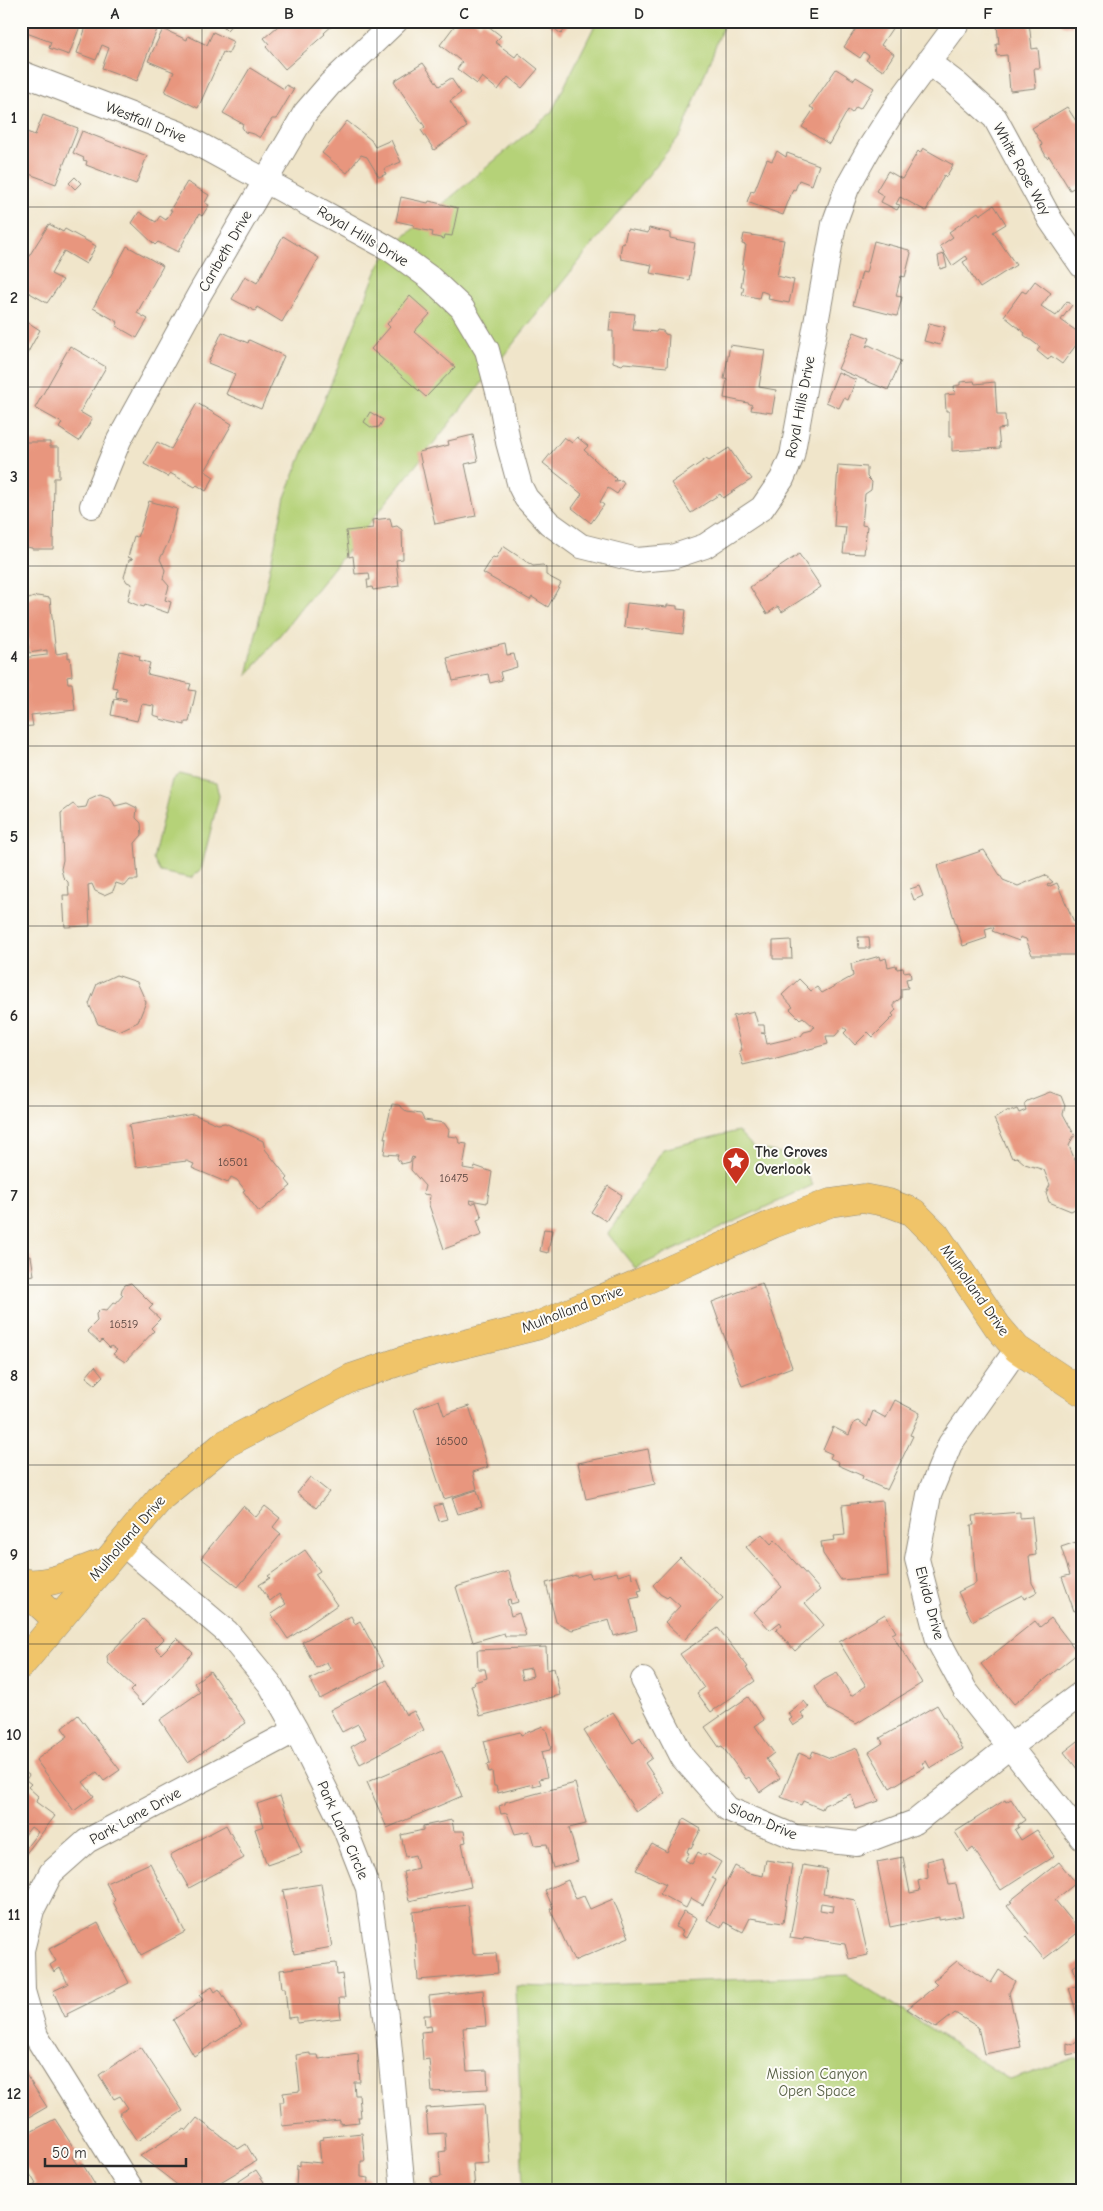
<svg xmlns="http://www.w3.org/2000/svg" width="1103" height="2211" viewBox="0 0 1103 2211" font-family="'Comic Neue',sans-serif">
<rect width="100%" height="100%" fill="#fdfcf7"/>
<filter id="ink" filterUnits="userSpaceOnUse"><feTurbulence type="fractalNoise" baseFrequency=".02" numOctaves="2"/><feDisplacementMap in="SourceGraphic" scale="10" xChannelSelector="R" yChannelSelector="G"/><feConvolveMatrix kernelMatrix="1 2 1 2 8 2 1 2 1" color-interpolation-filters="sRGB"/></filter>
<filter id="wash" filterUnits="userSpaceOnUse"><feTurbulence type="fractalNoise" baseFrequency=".0096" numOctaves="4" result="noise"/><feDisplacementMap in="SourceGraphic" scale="20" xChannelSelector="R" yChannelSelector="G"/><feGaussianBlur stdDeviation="1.12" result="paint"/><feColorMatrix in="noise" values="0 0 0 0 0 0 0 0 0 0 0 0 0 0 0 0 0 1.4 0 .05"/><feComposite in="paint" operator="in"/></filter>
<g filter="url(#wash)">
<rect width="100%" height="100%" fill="#f0e5ca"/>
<path fill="#b5d278" stroke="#707e52" d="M597,21h128l-43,112 -435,543 38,-179 94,-232 11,-16 10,-9 151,-127z
M180,774l36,9 3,13 -18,74 -10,8 -31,-6 -7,-13 19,-79z
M738,1131l16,17 42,8 17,29 -178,83 -27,-34 55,-85z
M847,1975l163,105 68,-23 4,6v127h-559l-7,-204 38,1z"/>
<g id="blocks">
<path fill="#e8967e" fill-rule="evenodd" d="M21,21h61l-13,34 -20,-7 2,-6 -30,-11z
M88,21h55l15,6 -21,54 -35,-13 7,-20 -7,-3 -6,15 -19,-7z
M218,21h17l-8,9z
M284,21h50l1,2 -11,10 1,1 -40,35 -19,-22 3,-3 -5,-6z
M458,21h17l5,4 3,-3 18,14 -6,6 20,15 3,-4 20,16 -16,19 -14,-11 -10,13 -16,-13 -5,7 -20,-15 5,-7 -22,-17z
M545,21h27l-11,13z
M854,21h43l-16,24 13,9 -11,17 -17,-11 3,-4 -5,-4 -4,6 -16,-11 15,-23z
M1059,21h16l-4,6 -8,-2z
M1029,22l3,27 6,-1 2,20h-6l2,20 -26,3 -3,-36 -10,1 -1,-12h3l-2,-19z
M163,29l24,11 1,-4 19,9 6,-13 21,10 -6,12 -5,-2 -25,56 -33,-16 9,-20 -26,-11z
M423,63l16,23 12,-8 10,15 -11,8 17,26 -33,23 -13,-20 4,-3 -31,-46z
M250,68l34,21 2,-4 8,4 -18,30h-4l-12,19 -6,-4 -9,-2 -3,-5 1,-3 -20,-11z
M836,69l18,11 2,-3 18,11 -14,21 -4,-2 -4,6 -4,-3 -19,34 -27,-17 12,-18 -4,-2z
M1067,107l9,14 6,-1v63l-12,7 -21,-34 -2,2 -6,-11 1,-3 -10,-16z
M43,115l35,13 -22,56 -35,-13v-41l14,5z
M347,121l24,19 4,7 16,-7 10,22 -17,7 2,5 -7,3 -12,-20 -6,-2 -14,18 -25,-20z
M82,131l65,25 -11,28 -50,-19 1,-4 -4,-1 1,-2 -11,-5z
M923,148l30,17 -7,12 -2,-2 -18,36 -26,-14 -4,7 4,1 -3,5 -16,-8 3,-6 -8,-5 12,-20 14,8 16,-28 2,2z
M777,151l9,6 1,-4 32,12 -7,20 -13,-5 -4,10 -2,-1 -10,26 -36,-13 4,-11 3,1 13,-33 5,2z
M75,177l6,6 -6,6 -6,-6z
M187,182l22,13 -4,8 4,2 -7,11 -3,-2 -21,38 -20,-10 -3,3 -23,-22 7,-11 17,10 4,-6 6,4 6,-10h-2z
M401,197l27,6 1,-2 29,7 -6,28 -7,-1 -1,4 -12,-3 1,-4 -19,-4v-3l-18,-4z
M994,205l12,19 -13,8 23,33 -36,23 -17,-26 5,-3 -2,-3 -14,10 -12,-20 13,-9 -4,-5 29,-20 2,3z
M49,224l14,8 2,-3 31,17 -10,18 -22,-13 -13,23 12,6 -16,23 -26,-15v-19z
M649,228l21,5v5l25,5 -6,37 -39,-7 2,-8 -31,-6 -1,-5 2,-11 2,1 3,-15 21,4z
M744,234l40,6 -7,36 17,4 -5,23 -21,-4 1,-5 -8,-3 -2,7 -17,-3 2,-8h-3l3,-18h-2l4,-24 -4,-1z
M283,236l36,22 -37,64 -25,-15 -2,4 -23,-12 13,-23 12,7z
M874,241l35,9 2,3 -6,24 -4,-1 -5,20 6,1 -5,19 -44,-11 9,-33 4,1z
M127,246l36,20 -26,47 11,6 -11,19 -21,-12 2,-4 -25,-14z
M944,254l3,13 -7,2 -2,-13z
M1035,281l16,12 -10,13 15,10 11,-15 5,4 -11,15 21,15v2l-20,27 -11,-8 -3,4 -11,-9 3,-4 -16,-12 1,-2 -21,-17 18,-25 4,2z
M410,296l20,18 -16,18 41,35 -29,30 -55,-48 19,-22 -3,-3z
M611,312l24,2 -2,16 23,2 1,-2 6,1 2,3 4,1 -2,32 -43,-4 -2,2 -9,-3v-31h-4z
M21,318l19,12 -19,35z
M929,323l16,4 -5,18 -16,-4z
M222,332l26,11 1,-3 35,16 -23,53 -35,-15 9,-20 -27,-11z
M854,332l16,6 -4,9 3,-2 32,16 -13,29 -50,-21z
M730,345l35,5 -6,37 17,3 -4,23 -21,-3 1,-5 -4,-2 -24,-5 3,-19h-3z
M70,346l36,21 -26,45 12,7 -13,22 -20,-13 3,-5 -27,-15z
M838,372l18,8 -8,20 -4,-2 -5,10 -13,-6z
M974,381l1,3 20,-2 2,33h8l1,13 -8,1 2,19 -48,3v-14h-3v-26h-3l-1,-16 10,-1 -1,-8 6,-1v-3z
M197,403l35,21 -27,47 9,6 -8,14 -9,-6 -2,2 -25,-14 -2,4 -24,-13 13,-22 14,7z
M370,412l13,8 -4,7 -7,1 -8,-6z
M473,435l5,26 -13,3 11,52 -41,8 -16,-72 30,-7 -1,-4z
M564,437l8,6 5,-6 11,9 -4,4 32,29 -2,2 8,-1 2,3 -7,11 -9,-6 -8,14 4,3 -13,18 -19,-15 10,-14 -39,-31z
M21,442h29v5h9v31h-5l-1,71h-21v-1l-11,-2z
M729,448l19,28 1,-1 3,4 -29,19 -3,-4 -29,19 -20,-30 35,-24 3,2z
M838,465l29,2v10l5,5 -1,8 -6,4 -3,31 5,1 -3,28 -21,-1 3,-26 -12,-1z
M149,501l28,8 -8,32 -9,18 5,11 -2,9 6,7 -4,14 6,2 -3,11 -23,-8 -1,2 -7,-2 -9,-4 4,-17 -5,-2 -3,-5 5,-17 4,-1 -5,-2 6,-21 3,1 3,-7z
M390,518l2,9 5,-1 5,4 1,29 -7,1 3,26 -26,4 -1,-3 -4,1 -1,-8h3l-1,-7 -14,1 -2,-18 -4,1 -3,-26 27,-3 -1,-8z
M503,546l30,20 10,-1 3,3v7l15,8 -13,24 -16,-10 -2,3 -47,-27 10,-16 3,1z
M799,554l22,33 -39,25 -4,-6 -11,8 -17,-27z
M37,596l13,2 6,56 12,-2v6l2,-1 2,19 -5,1 1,6h4l3,27 -44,5 2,11 -12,1v-69l26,-3v-5l-18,3 -6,-52z
M627,603l40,4v-2l10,1v3l9,1 -3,24 -59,-7z
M505,644l2,11 7,-1 3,13 -17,5 2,8 -12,3 -2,-9 -35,7 -6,-23z
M120,651l20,5 -1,4 11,3 -3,11 44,10 -2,6 7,1 -7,31h-4v3l-25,-6v-2l-7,-2 1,-9 -12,-2 -5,17 -26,-6 3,-16 12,2v-2l-10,-2 1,-9 -5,-1z
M100,794l11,4 4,8 12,-3 10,5 -1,10 5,5 1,12 -7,8 3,37h-8l-5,6 -9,-3 -3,8 -9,4 -9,-4 -3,-7 -4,1 2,41 -25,1 -2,-32h6l-1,-13 -5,-5 -2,-8 2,-9 -2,-47 12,-9 5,4 8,-1 3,-8z
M984,850l19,30 15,6 27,-11 8,7 -6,3 1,2 9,-4 17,39h3l1,33h-46l-6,-16 -6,-2 -1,4 -27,-10 2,-3 -2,-1 -7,2 2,9 -24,8 -26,-80z
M919,886l4,10 -9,4 -4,-11z
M858,937h11l1,11h-11z
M791,940l1,19h-19v-18z
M880,956l1,4 5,-2 2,9 8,-2 1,4 6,-1 1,4 6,-1 1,7 -5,1 2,9 -7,1v9l-7,5v4l2,3 -4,4 2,2 -21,21 -5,-5 -13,13 -11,-12 3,-3 -4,-3 -8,9h-9l2,8 -59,16v-1l-26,6 -4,-14 3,-1 -9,-34 21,-5 4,14h6l1,8h-4l4,1 2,10 34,-8 3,-4 8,-2 2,-3 -11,-10 -3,2 -10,-10 3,-2 -11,-12 17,-16 12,12 6,-4 5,6 31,-17 -2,-12z
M116,975l21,7 9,20 -8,20 -19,9 -21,-7 -9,-20 8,-20z
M1050,1092l11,4 4,10 -2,8 12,22 -2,1 -4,9 8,19h2l3,5v40l-3,1 -4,-2 -4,2 -22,-9 -3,-9 4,-8 -6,-15 -19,-6 -8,-7 -5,1 -18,-39 13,-8 2,1 8,-3 2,4 7,-3 -2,-6 3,-3z
M392,1104l7,1 8,7 14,2 3,6 20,3 5,7 -1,6 9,1 3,6 7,1 -4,24 11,2 1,-4 17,6 -5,31 -17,-3 1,4 5,-2 6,16 -5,2 5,15 -38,14 -15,-44 1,-10 -7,-1 2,-8 -14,-16 1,-10 3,-2 -3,-1 -2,5 -9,2 -4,-6 1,-3 -14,-1 2,-16h-2z
M193,1114l25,10 7,-1 38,18 2,8 23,29 -2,2 5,6 -32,26 -16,-21 2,-1 -8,-10 -6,-3 -3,6 -36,-15 2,-4 -7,-3 -51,6 -7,-42z
M608,1186l14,9 -16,26 -15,-9z
M544,1229l8,1 -4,23 -8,-2z
M22,1241l4,16 5,-1 3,19 -5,1 1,6 -9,2z
M131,1283l22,22 -4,4 11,10 -9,9 3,3 -29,31 -12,-8 4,-4 -6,-4 -1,2 -8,-8 -2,3 -13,-12 10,-10 -1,-7 4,-4 6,1 8,-9 2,1 7,-8 -2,-2 1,-4 3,-4z
M762,1283l30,84 -50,19 -30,-84z
M95,1366l8,10 -8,8 -9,-7z
M439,1400l5,15 25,-9 19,61 -15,5 4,17 -33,10 -30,-90z
M895,1400l25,13 -10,22 3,1 -26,54 -25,-11 1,-3 -25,-11 1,-3 -9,-4 2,-4 -9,-4 10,-23 16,8 5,-12 5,-2 8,6 6,-16 13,7z
M648,1449l7,35 -69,15 -8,-36z
M310,1477l19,15 -13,16 -19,-15z
M477,1490l5,17 -24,7 -6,-16z
M883,1501l5,75 -47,4 -18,-26 -2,-12 14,-2 -1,-4 11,-1 -3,-30z
M442,1504l5,15 -8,2 -5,-15z
M243,1506l13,11 9,-11 15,12 -7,9 8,7 -43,53 -37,-29z
M1020,1512v6l12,-1 4,38 -7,1 3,27 5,9 -13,7 -2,-4 -50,26 -14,-29 18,-9 -5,-58h3l-1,-9z
M762,1534l9,10 4,-4 45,50 -15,13 19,22 -29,26 -19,-21 6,-5 -2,-3 -10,8 -16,-18 28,-25 -36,-40z
M1076,1542l2,5 4,-1v62l-8,3 -12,-34 8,-2 -9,-28z
M305,1550l15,21 -5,3 22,31 -49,34 -17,-25 15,-10 -7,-10 -9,7 -11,-16 11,-7 -2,-2z
M680,1557l43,41 -39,42 -19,-18 15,-16 -11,-10 -2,2 -7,-4 -7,-9z
M509,1571l9,31 -7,2 -1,-5 -3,1 4,16 8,-3 7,23h-21l-1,-3 -31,9 -17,-55z
M617,1572l1,4 13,-4 1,6 6,-1 4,13 -4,1 2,6 -10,2 7,31 -23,6 -5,-16 -37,10 -16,-8 -10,-39 30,-8v2l14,-4 1,5z
M885,1614l11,18 -4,2 30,49 -66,41 -28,-15 -13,-22 8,-7 14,-7 14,23 15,-10 -27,-44z
M351,1616l4,8 5,-3 24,45 -64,33 -10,-20 20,-10 -3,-7 -11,6 -14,-26z
M1051,1618l27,35 -64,51 -33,-40 54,-43 5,6z
M143,1619l21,20 -9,9 6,6 16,-16 16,15 -50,52 -13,-14 4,-4 -26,-24 -1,-7z
M718,1628l30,39 -2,1 9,13 -44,31 -14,-19 7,-5 -24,-34z
M546,1647l1,23 7,-2 6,27 -80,21 -9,-31 4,-1 -1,-2 13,-4 -2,-9h-7l-1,-19zM531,1668l2,8 -11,3 -2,-9z
M210,1671l36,52 -58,39 -28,-42 40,-28 -6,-9z
M387,1680l19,35 8,-4 10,19 -64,34 -9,-17 15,-9 -8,-14 -16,8 -12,-22z
M748,1697l16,23 -9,6 19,27 -8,6 14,19 -20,14 -11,-15 -3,2 -24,-33 -3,1 -14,-20z
M804,1701l5,6 -8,6 4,5 -12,8 -4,-6 3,-2 -4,-5z
M937,1705l26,44 -33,19 -4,-7 -4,2 3,4 -35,21 -21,-36 14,-9 -3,-5z
M613,1712l20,31 7,-5 12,20 -7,5 20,30 -29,19 -52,-81z
M78,1715l42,55 -16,11 -7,-9 -14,10 11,14 -20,15 -38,-51 32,-24 -6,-8z
M543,1726l1,3h2l5,18 -1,3 -9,2 6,25 -8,2 2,5 -8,2v-2l-35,9 -2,-7h-2l-2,-15 -3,1 -2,-7 3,-1 -6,-23 36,-9 1,3z
M1082,1738v40l-3,-3 2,-1 -17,-22z
M857,1748l22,53 -23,8 -5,-15 -27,11 -2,4 -19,-8 -2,4 -20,-8 18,-44 11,5 3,-7 17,7z
M442,1750l20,46 -75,32 -20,-46z
M23,1771l6,4 -3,5 5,4 -3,3 10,9 -2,6 19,14 -34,44v-16l5,4 12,-16 -7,-5 -10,13v-66z
M575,1783l11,41 -17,4 9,33 -25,7 -6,-24 -13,1 -4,-14 -15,3 -8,-21 -6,1 -2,-8 6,-2v-2z
M280,1796l22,57 -35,12 -12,-36 9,-3 -7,-22z
M1011,1799l14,21 -7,5 1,2 -4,3 6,10 16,-10 17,26 -53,34 -28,-42 -5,4 -13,-20 50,-32 1,2z
M684,1819l17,10 -10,19 -2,-1 -2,5 2,1 -4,7 7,4 6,-12 7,4 1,-3 15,9 -9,16 4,2 -13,25 -12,-7 -5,10 -26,-14 6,-10 -30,-14 16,-26 15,8z
M452,1820l2,11h10l2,11 -4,1 9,44 -62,14 -6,-29 15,-4 -3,-13 -9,2 -5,-22 22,-5v-4z
M226,1825l18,33 -55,30 -19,-33z
M903,1857l7,36 10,-2 -2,-10 10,-3 -1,-17 16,-4 6,28 7,-1 7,32 -24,4v-3l-49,10 -13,-65z
M766,1860l26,4 -9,59 -33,-5 -7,14 -19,-10 -3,5 -14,-7 28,-54 13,7 15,3z
M1059,1862l17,21 -21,17 25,31 -36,28 -18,-22 3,-3 -22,-28 5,-4 -2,-1z
M150,1863l35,69 -44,23 -28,-53 2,-2 -9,-17z
M803,1865l24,4 -4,25 32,6 13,55 -19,4 -4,-15 -41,-6 -1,2 -13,-2zM821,1903l12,2 -1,7 -12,-2z
M568,1880l8,19 8,-3 6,13 23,-10 16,38 -55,24 -24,-52 3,-1 -8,-18z
M321,1884l11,63 -38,7 -11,-64z
M468,1905l5,49 23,-1 2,20 -80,7 -5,-68z
M684,1911l13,7 -11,20 -5,-3 2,-4 -8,-4z
M98,1923l31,60 -62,31 1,2 -3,1 -12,-26 15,-7 -8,-16 -6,4 -4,-7 6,-4 -7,-12z
M957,1961l34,22 8,-13 16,11 -6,12 12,54 -37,7 -6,-27 -23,-14 -19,15 -29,-19 30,-24 -4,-4z
M1082,1961v65l-1,1 -12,-39 10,-3 -6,-18z
M336,1963l1,12 5,-1 3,24h-6l2,20 -44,5v-6l-9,1 -3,-30h-3l-2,-18z
M212,1987l3,5 4,-3 23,36 -48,31 -21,-36 30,-20 -4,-5z
M483,1990l3,36 -23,2 4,43 20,-1 1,19 -56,3 -3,-33 -6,1 -2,-28 11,-1 -1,-5 -6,1 -1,-12h7l-2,-19z
M1080,2039l2,13 -15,3v-12l6,2z
M141,2047l42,64 -46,30 -18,-27 9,-6 -8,-12 -6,3 -15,-24z
M310,2053v2h8l1,4 39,-5 2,28h-6l1,13h4l2,22h-3l1,5 -19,2v-4l-58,6 -2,-24h4l-1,-9 17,-2 -4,-36z
M21,2067l26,40 -26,15z
M484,2104l5,59 -16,1 2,26h-43l-1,-12 10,-1 -2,-25 7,-1 -1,-18 -17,1 -2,-26z
M197,2118l41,31 8,-5 10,17 -49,29h-23l-44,-34 44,-27 2,2z
M55,2119l22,34 -5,4 6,9 4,-3 13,22 -7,5h-62l10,-6 -15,-25v-22z
M362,2133l3,28h-4v16l8,1 -1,12h-69v-3h-3l1,-22 3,1v-5l21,2 -2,-23 4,-1v-2z
M256,2170l8,12 -2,2 4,6h-40z"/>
</g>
</g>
<g filter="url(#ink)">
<use href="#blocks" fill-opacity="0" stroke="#8e887a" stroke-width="1"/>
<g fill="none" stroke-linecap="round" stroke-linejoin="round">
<defs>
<path id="minor" d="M928,62l29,22 38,34 56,103 31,45
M21,73l157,60 212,116 40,29 32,30 25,42 14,53 7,39 12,44 6,12 23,25 32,23 56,14 35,-3 33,-11 57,-38 20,-29 10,-23 42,-232 13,-36 23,-41 27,-42 62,-84
M92,506l27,-66 81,-147 105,-180 25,-29 66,-63
M1017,1349l-67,95 -21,51 -12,64 21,81 27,50 117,148
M123,1544l104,88 43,52 26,46 49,99 23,59 20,143 15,159
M643,1680l40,78 45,51 67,28 62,7 58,-22 94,-75 73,-54
M132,2190l-96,-154 -13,-45 -1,-41 10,-40 19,-37 36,-32 209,-111"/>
<path id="major" d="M21,1582c26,6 60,-12 84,-20
M21,1587l36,33
M21,1665l140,-168 64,-53 126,-66 65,-22 121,-30 128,-54 108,-48 57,-21 33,-5 26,5 24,9 23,23 62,92 19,22 65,43"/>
</defs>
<use href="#minor" stroke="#8e887a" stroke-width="26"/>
<use href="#major" stroke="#8e887a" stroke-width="29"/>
<use href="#minor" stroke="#fff" stroke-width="24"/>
<use href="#major" stroke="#f0c469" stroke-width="28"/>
</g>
</g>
<path fill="none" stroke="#2b2b2b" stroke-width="1" stroke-opacity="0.55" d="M202,21v2169M377,21v2169M552,21v2169M726,21v2169M901,21v2169M21,207h1061M21,387h1061M21,566h1061M21,746h1061M21,926h1061M21,1106h1061M21,1285h1061M21,1465h1061M21,1644h1061M21,1824h1061M21,2004h1061"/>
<defs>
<symbol id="sight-pin" viewBox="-11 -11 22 30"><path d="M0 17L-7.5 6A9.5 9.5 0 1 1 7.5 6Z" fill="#c8321e" stroke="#fdfcf7"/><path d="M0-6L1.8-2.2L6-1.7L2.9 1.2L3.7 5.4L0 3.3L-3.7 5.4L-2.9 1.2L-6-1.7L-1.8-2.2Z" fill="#fff"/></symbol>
</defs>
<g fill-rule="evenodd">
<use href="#sight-pin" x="720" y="1145" width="32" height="43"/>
</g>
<g text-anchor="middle" stroke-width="4" stroke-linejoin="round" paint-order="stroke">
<g font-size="12" fill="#5a4640">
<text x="233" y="1166">16501</text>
<text x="454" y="1182">16475</text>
<text x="124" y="1328">16519</text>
<text x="452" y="1445">16500</text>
</g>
<g font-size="15" fill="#2b2b2b" stroke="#fdfcf7">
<text transform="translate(146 122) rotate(22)" y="5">Westfall Drive</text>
<text transform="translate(1022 169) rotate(61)" y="5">White Rose Way</text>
<text transform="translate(363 236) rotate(31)" y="5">Royal Hills Drive</text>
<text transform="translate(225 251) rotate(-60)" y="5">Caribeth Drive</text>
<text transform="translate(800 407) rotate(-79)" y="5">Royal Hills Drive</text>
<text transform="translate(975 1290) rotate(55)" y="5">Mulholland Drive</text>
<text transform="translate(572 1309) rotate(-21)" y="5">Mulholland Drive</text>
<text transform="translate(127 1538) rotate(-49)" y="5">Mulholland Drive</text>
<text transform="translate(930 1603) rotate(75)" y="5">Elvido Drive</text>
<text transform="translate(135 1816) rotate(-29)" y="5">Park Lane Drive</text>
<text transform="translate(763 1821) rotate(23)" y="5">Sloan Drive</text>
<text transform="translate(343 1830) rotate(66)" y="5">Park Lane Circle</text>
</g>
<g font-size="15" font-weight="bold" fill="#2b2b2b" stroke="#fdfcf7" text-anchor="start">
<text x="755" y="1157">The Groves<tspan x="755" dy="17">Overlook</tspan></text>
</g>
<g font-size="15" fill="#545d42" stroke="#fdfcf7">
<text x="817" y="2079">Mission Canyon<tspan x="817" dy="17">Open Space</tspan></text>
</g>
</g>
<rect width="1103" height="2211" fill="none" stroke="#fdfcf7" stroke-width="55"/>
<path d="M45 2158v8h141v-8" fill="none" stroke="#2b2b2b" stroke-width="2.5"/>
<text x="52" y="2158" font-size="15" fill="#2b2b2b" stroke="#fdfcf7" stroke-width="4" paint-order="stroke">50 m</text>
<rect x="28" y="28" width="1048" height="2156" fill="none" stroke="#2b2b2b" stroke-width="2"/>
<g font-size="16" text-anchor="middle" font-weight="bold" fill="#2b2b2b">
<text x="115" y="19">A</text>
<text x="289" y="19">B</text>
<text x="464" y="19">C</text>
<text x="639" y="19">D</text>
<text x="814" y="19">E</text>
<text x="988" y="19">F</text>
<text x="14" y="123">1</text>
<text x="14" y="303">2</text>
<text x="14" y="482">3</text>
<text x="14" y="662">4</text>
<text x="14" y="842">5</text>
<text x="14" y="1021">6</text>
<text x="14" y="1201">7</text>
<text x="14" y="1381">8</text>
<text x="14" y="1560">9</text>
<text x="14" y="1740">10</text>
<text x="14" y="1920">11</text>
<text x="14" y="2099">12</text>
</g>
</svg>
